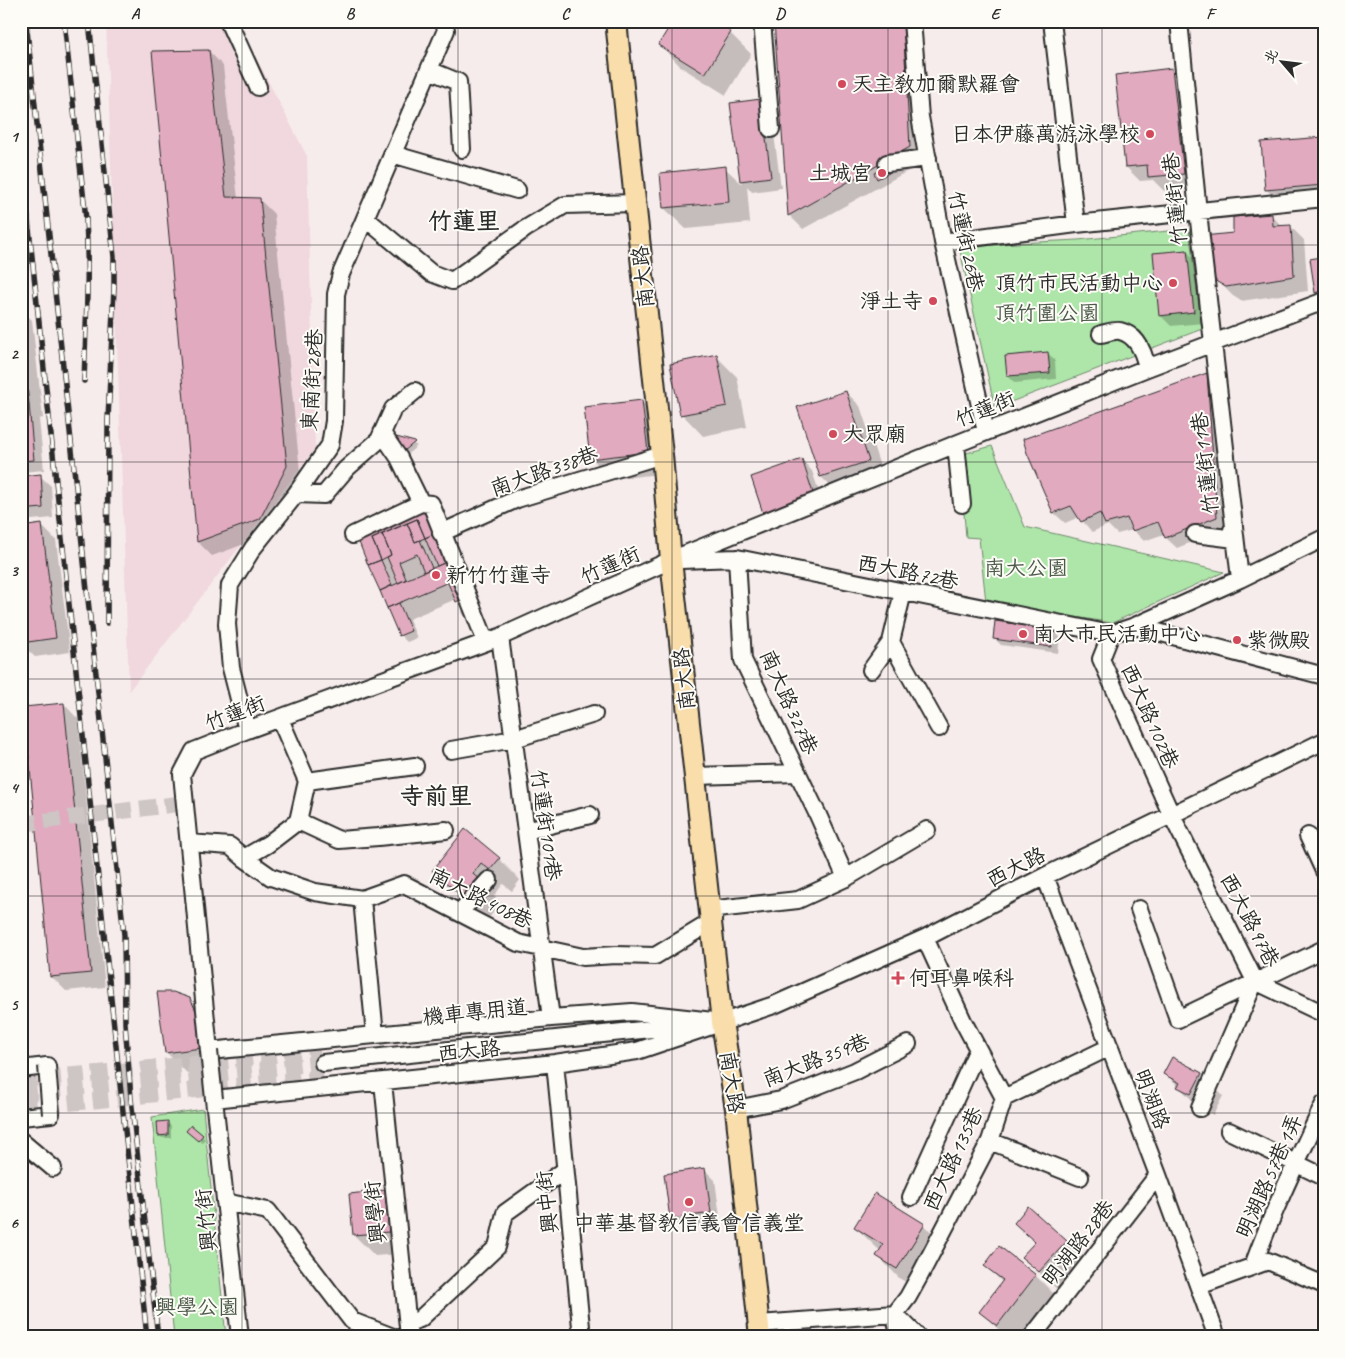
<svg xmlns="http://www.w3.org/2000/svg" width="1345" height="1358" viewBox="0 0 1345 1358" font-family="Caveat,'LXGW WenKai TC',sans-serif">
<rect width="100%" height="100%" fill="#f7ecec"/>
<filter id="ink" filterUnits="userSpaceOnUse"><feTurbulence type="fractalNoise" baseFrequency=".02" numOctaves="2"/><feDisplacementMap in="SourceGraphic" scale="10" xChannelSelector="R" yChannelSelector="G"/><feConvolveMatrix kernelMatrix="1 2 1 2 8 2 1 2 1" color-interpolation-filters="sRGB"/></filter>
<g filter="url(#ink)">
<path fill="#f0d8de" d="M106,21h131l70,135 8,293 -186,242z"/>
<path fill="#aee6a9" stroke="#6c886a" d="M1189,229l13,100 -207,79 -36,-162 119,-6z
M992,446l33,81 199,45 -112,51 -126,-21 -7,-64 -13,-1 -7,-82z
M203,1109l23,228h-52l-22,-220z"/>
<path fill="#0003" d="M775,21h141l8,141 -121,67 -14,-14z
M730,33l21,21 -25,41 -45,-28 -21,-22z
M209,51l14,15 15,133 22,1 14,14 27,267 -27,52 -62,23 -14,-14z
M1172,69l14,15 11,104 -33,3 -11,-11 -13,1 -14,-14z
M731,104l40,7 10,77 -29,4 -5,-6 3,37 -64,6 -22,-21 61,-40 17,16z
M1324,138v58l-47,4 -11,-11z
M1271,215l12,12 7,-1 14,14 4,51 -67,10 -8,-5 -15,-15 17,-47z
M1187,251l10,11 7,61 -33,3 -10,-10z
M1324,258v42l-8,-8z
M21,282l5,5 2,28h-1l5,5 11,98 -4,1 5,51 -21,2 -2,-1z
M1048,353l7,7 1,19 -41,4 -7,-7z
M716,356l21,21 10,50 -44,9 -21,-22z
M1206,375l11,10 10,143 -50,20 -11,-10 -2,-4 -20,7 -11,-11 -16,4 -9,-9 -16,7 -13,-15 -14,6 -11,-10z
M846,392l14,14 23,69 -47,16 -15,-14 -22,-69z
M641,401l22,22 6,50 -56,6 -22,-21z
M387,436l27,8 3,2 -15,13z
M802,460l10,11 12,35 -49,17 -11,-10 -12,-36z
M40,476l11,10 2,32 -32,3v-44z
M441,522l27,79 -8,3 -4,-5 -47,20 8,19 -10,4 -7,-7 -42,-97z
M41,525l15,15 14,112 -35,5 -14,-13v-116z
M465,608l7,11h-4l-6,-6 1,-4z
M1053,630l7,7 -2,16 -57,-8 -7,-7z
M64,704l14,15 27,268 -39,4 -15,-15z
M21,807l3,18h-3z
M21,833l6,5 2,17 -8,1z
M499,859l21,21 -8,11 -9,-7 -9,12 7,7 -13,16 -33,-27 -22,-22z
M189,999l22,22 7,14 4,34 -35,4 -21,-21z
M1172,1059l30,15 21,22 -10,19 -13,-7 -35,-35z
M168,1123l3,3v12h-9l-3,-3z
M191,1134l11,2 3,3 -3,4z
M704,1169l11,11 6,44 -39,5 -10,-10z
M385,1192l21,21 4,40 -35,3 -21,-21z
M1016,1223l50,19 21,21 -26,30 -38,-36 13,-14z
M924,1225l22,21 -27,44 -20,-12 -21,-22 3,-5 -4,-3 -22,-21z
M999,1248l37,28 21,21 -30,40h-21l-25,-25 22,-29 -17,-17z"/>
<path fill="#e1aabf" stroke="#2b2b2b" d="M673,21h41l17,11 -26,42 -47,-29z
M774,21h129l7,126 -122,69z
M209,50l17,147 34,1 27,268 -27,53 -63,23 -45,-491z
M1172,68l12,106 -36,3 -1,-12 -22,2 -10,-92z
M761,99l10,78 -31,4 -10,-78z
M1324,137v48l-59,5 -4,-48z
M726,166l3,36 -66,6 -3,-35z
M886,167l3,6 -12,6 -3,-6z
M1272,214l1,12 18,-1 3,51 -68,11 -9,-5 -8,-11 -6,-35 30,-3v-16z
M1187,250l7,62 -35,4 -6,-63z
M1324,256v34l-9,3 -5,-34z
M21,332l8,72 -8,1z
M1048,352l2,21 -43,3 -2,-20z
M717,354l10,52 -47,9 -10,-51z
M1207,373l10,144 -52,21 -7,-16 -26,9 -5,-13 -22,6 -5,-11 -19,9 -10,-16 -18,7 -26,-60 -4,-14z
M846,391l23,70 -49,16 -23,-70z
M642,400l6,52 -58,7 -6,-52z
M29,404l5,56 -13,1v-56z
M385,434l30,8 -17,14z
M802,459l12,37 -51,17 -12,-36z
M41,474l2,34 -22,2v-34z
M427,506l11,26 -13,6 -8,-19 -45,20 9,21 -13,5 -11,-28z
M417,519l8,19 -10,4 -8,-19z
M407,523l8,19 5,-2 12,28 -8,4 -7,-18 -18,8 7,17 -8,4 -11,-26 4,-2 -9,-21z
M42,524l14,114 -35,5v-116z
M438,532l13,28 -14,6 -12,-28z
M382,534l9,21 -10,5 -9,-21z
M381,560l11,25 -12,6 -12,-26z
M451,560l7,18 -71,30 -7,-17z
M458,578l8,19 -10,5 -8,-19z
M399,603l12,28 -12,5 -12,-28z
M995,621l58,8 -2,18 -58,-8z
M64,703l27,270 -41,4 -26,-270z
M465,829l35,29 -10,12 -9,-7 -8,11 8,7 -15,18 -34,-28z
M157,992h16l17,6 7,15 4,35 -36,5z
M1172,1057l30,16 -11,21 -14,-7 3,-4 -17,-9z
M168,1121v14l-10,1 -1,-14z
M191,1125l12,10 -5,6 -12,-10z
M705,1168l6,45 -41,6 -6,-45z
M385,1190l4,42 -36,3 -4,-41z
M875,1193l50,31 -28,45 -21,-13 7,-11 -29,-18z
M1028,1206l39,35 -28,31 -18,-15 14,-15 -21,-19z
M999,1246l37,29 -39,51 -18,-14 24,-32 -19,-14z"/>
<g fill="none" stroke-linecap="round" stroke-linejoin="round">
<path stroke="#cec5c5" stroke-width="16" stroke-dasharray="16 8" stroke-linecap="butt" d="M21,824l164,-21
M21,1080l205,-19 94,-11
M21,1093l302,-30
M21,1108l303,-31"/>
<defs>
<path id="minor" d="M228,21l30,66
M762,21l9,108
M912,21l8,96 23,125 43,190
M1052,21l24,203
M1179,21l19,191 42,367
M429,70l29,12 4,67
M392,154l125,36
M887,163l41,-5
M365,218l66,55 21,8 73,-52 40,-24 70,-2
M943,242l133,-18 248,-26
M1101,334c5,-1 14,-4 19,-3 17,4 24,22 27,37
M382,433l17,25 22,45 10,1 55,138
M956,444l6,60
M296,494l28,1 22,-26 33,-29 14,-31 22,-18
M441,533l76,-34 145,-44
M1195,534l40,5 -3,-9
M353,535l68,-32
M737,558l6,102 75,155 28,63
M681,560l56,-2 374,76 24,-8 189,50
M903,592l-12,50 48,86
M1135,626l105,-47 84,-41
M1111,634l-10,25 70,155 84,167 69,33
M500,637l51,381
M871,670l20,-28
M280,719l27,62 -9,40
M247,730l-16,-62 -4,-44 3,-39 23,-37 43,-54 34,-49 4,-24 2,-127 5,-20 105,-244 -2,-9
M451,750l63,-11 80,-25
M695,776l103,-3
M307,781l108,-15
M526,831l64,-16
M1308,836l16,35
M189,843l41,3 14,12 27,19 44,15 47,7 42,-15 114,59 65,14 33,-2 39,1 56,-34 6,-13 81,-9 48,-22 81,-48
M244,858l24,-14 30,-23 41,19 39,-3 68,-7
M1045,876l113,299 59,162
M362,899l13,136
M1139,909l39,110 146,-70
M460,912l29,-32
M722,1022l-90,-10 -81,6 -342,33 -27,-277 12,-23 53,-21 253,-93 171,-77 285,-116 191,-76 177,-67
M323,1063l367,-38
M555,1063l27,274
M21,1069l26,-3
M383,1082l26,255
M1004,1098l106,-51
M1200,1108l55,-127
M736,1109l45,-9 74,-29 53,-27
M21,1117l30,-3
M1229,1131l95,46
M21,1141l32,27
M990,1141l90,36
M911,1197l67,-148
M225,1202l43,9 84,110 41,16
M1253,1266c20,-56 46,-109 71,-162
M1199,1286l69,-25 56,24
M408,1323l12,-4 77,-72 8,-34 60,-43
M759,1324l136,-10 4,23
M240,1337l-26,-238 341,-36 82,-12 137,-46 151,-67 120,-62 279,-135
M918,1337l-23,-23 13,-17 11,-20 71,-136 14,-43 -41,-77 -38,-83
M1032,1337l126,-162"/>
<path id="major" d="M616,21l46,434 9,105 40,362 11,100 14,87 24,228"/>
</defs>
<use href="#minor" stroke="#2b2b2b" stroke-width="20"/>
<use href="#major" stroke="#2b2b2b" stroke-width="24"/>
<use href="#minor" stroke="#fdfcf7" stroke-width="16"/>
<use href="#major" stroke="#f9deab" stroke-width="20"/>
<defs>
<path id="rail" d="M26,21l98,914 1,88 6,75 27,239
M64,21l22,198c3,54 0,108 -2,162
M89,21l25,236v31l-6,132 -1,203
M21,153l126,1184"/>
</defs>
<use href="#rail" stroke="#2b2b2b" stroke-width="5.5"/>
<use href="#rail" stroke="#fdfcf7" stroke-width="4" stroke-dasharray="11" stroke-linecap="butt"/>
<defs>
<path id="minor-bridge" d="M209,1051l5,48
M47,1066l4,48"/>
</defs>
<use href="#minor-bridge" stroke="#2b2b2b" stroke-width="20" stroke-linecap="butt"/>
<use href="#minor-bridge" stroke="#fdfcf7" stroke-width="16"/>
</g>
</g>
<path fill="none" stroke="#2b2b2b" stroke-width="1" stroke-opacity="0.55" d="M242,21v1316M458,21v1316M672,21v1316M888,21v1316M1102,21v1316M21,245h1303M21,462h1303M21,679h1303M21,896h1303M21,1113h1303"/>
<g fill="#d1495b" stroke="#fdfcf7" stroke-width="2">
<circle cx="842" cy="84" r="5"/>
<circle cx="1150" cy="134" r="5"/>
<circle cx="882" cy="173" r="5"/>
<circle cx="1173" cy="283" r="5"/>
<circle cx="933" cy="301" r="5"/>
<circle cx="833" cy="434" r="5"/>
<circle cx="436" cy="575" r="5"/>
<circle cx="1023" cy="634" r="5"/>
<circle cx="1237" cy="640" r="5"/>
<path d="M895.5 970.5h5v5h5v5h-5v5h-5v-5h-5v-5h5z"/>
<circle cx="689" cy="1202" r="5"/>
</g>
<g text-anchor="middle" stroke-width="4" stroke-linejoin="round" paint-order="stroke">
<g font-size="21" fill="#2b2b2b" stroke="#fdfcf7" text-anchor="start">
<text x="852" y="91">天主教加爾默羅會</text>
<text x="1140" y="141" text-anchor="end">日本伊藤萬游泳學校</text>
<text x="872" y="180" text-anchor="end">土城宮</text>
<text x="1163" y="290" text-anchor="end">頂竹市民活動中心</text>
<text x="923" y="308" text-anchor="end">淨土寺</text>
<text x="843" y="441">大眾廟</text>
<text x="446" y="582">新竹竹蓮寺</text>
<text x="1033" y="641">南大市民活動中心</text>
<text x="1247" y="647">紫微殿</text>
<text x="909" y="985">何耳鼻喉科</text>
<text x="689" y="1230" text-anchor="middle">中華基督教信義會信義堂</text>
</g>
<g font-size="21" fill="#2b2b2b" stroke="#fdfcf7">
<text transform="translate(1175 199) rotate(-96)" y="7">竹蓮街8巷</text>
<text transform="translate(966 241) rotate(78)" y="7">竹蓮街26巷</text>
<text transform="translate(643 277) rotate(-96)" y="7">南大路</text>
<text transform="translate(312 380) rotate(-87)" y="7">東南街28巷</text>
<text transform="translate(985 409) rotate(-22)" y="7">竹蓮街</text>
<text transform="translate(1205 463) rotate(-97)" y="7">竹蓮街11巷</text>
<text transform="translate(544 471) rotate(-19)" y="7">南大路338巷</text>
<text transform="translate(610 565) rotate(-24)" y="7">竹蓮街</text>
<text transform="translate(908 572) rotate(11)" y="7">西大路72巷</text>
<text transform="translate(684 679) rotate(-96)" y="7">南大路</text>
<text transform="translate(789 702) rotate(66)" y="7">南大路327巷</text>
<text transform="translate(235 713) rotate(-21)" y="7">竹蓮街</text>
<text transform="translate(1150 716) rotate(66)" y="7">西大路102巷</text>
<text transform="translate(546 825) rotate(82)" y="7">竹蓮街101巷</text>
<text transform="translate(1016 867) rotate(-27)" y="7">西大路</text>
<text transform="translate(481 898) rotate(26)" y="7">南大路408巷</text>
<text transform="translate(1250 920) rotate(62)" y="7">西大路97巷</text>
<text transform="translate(475 1012) rotate(-6)" y="7">機車專用道</text>
<text transform="translate(469 1051) rotate(-6)" y="7">西大路</text>
<text transform="translate(816 1060) rotate(-21)" y="7">南大路359巷</text>
<text transform="translate(732 1082) rotate(81)" y="7">南大路</text>
<text transform="translate(1152 1099) rotate(69)" y="7">明湖路</text>
<text transform="translate(953 1159) rotate(-65)" y="7">西大路135巷</text>
<text transform="translate(1269 1176) rotate(-66)" y="7">明湖路57巷1弄</text>
<text transform="translate(547 1202) rotate(-96)" y="7">興中街</text>
<text transform="translate(375 1212) rotate(-96)" y="7">興學街</text>
<text transform="translate(206 1220) rotate(-96)" y="7">興竹街</text>
<text transform="translate(1078 1243) rotate(-52)" y="7">明湖路28巷</text>
</g>
<g font-size="21" fill="#4c5a4a" stroke="#fdfcf7">
<text x="1047" y="320">頂竹圍公園</text>
<text x="1026" y="575">南大公園</text>
<text x="197" y="1314">興學公園</text>
</g>
<g font-size="24" font-weight="bold" fill="#2b2b2b" stroke="#fdfcf7">
<text x="464" y="229">竹蓮里</text>
<text x="436" y="804">寺前里</text>
</g>
</g>
<rect width="1345" height="1358" fill="none" stroke="#fdfcf7" stroke-width="55"/>
<g transform="translate(1282 62) rotate(298)" stroke="#fdfcf7" stroke-width="4" paint-order="stroke">
<path d="M0-4L9 19L0 12L-9 19Z" fill="#2b2b2b"/>
<text y="-8" font-size="14" font-weight="bold" text-anchor="middle" fill="#2b2b2b">北</text>
</g>
<rect x="28" y="28" width="1290" height="1302" fill="none" stroke="#2b2b2b" stroke-width="2"/>
<g font-size="16" text-anchor="middle" font-weight="bold" fill="#2b2b2b">
<text x="135" y="19">A</text>
<text x="350" y="19">B</text>
<text x="565" y="19">C</text>
<text x="780" y="19">D</text>
<text x="995" y="19">E</text>
<text x="1210" y="19">F</text>
<text x="14" y="142">1</text>
<text x="14" y="359">2</text>
<text x="14" y="576">3</text>
<text x="14" y="793">4</text>
<text x="14" y="1010">5</text>
<text x="14" y="1228">6</text>
</g>
</svg>
